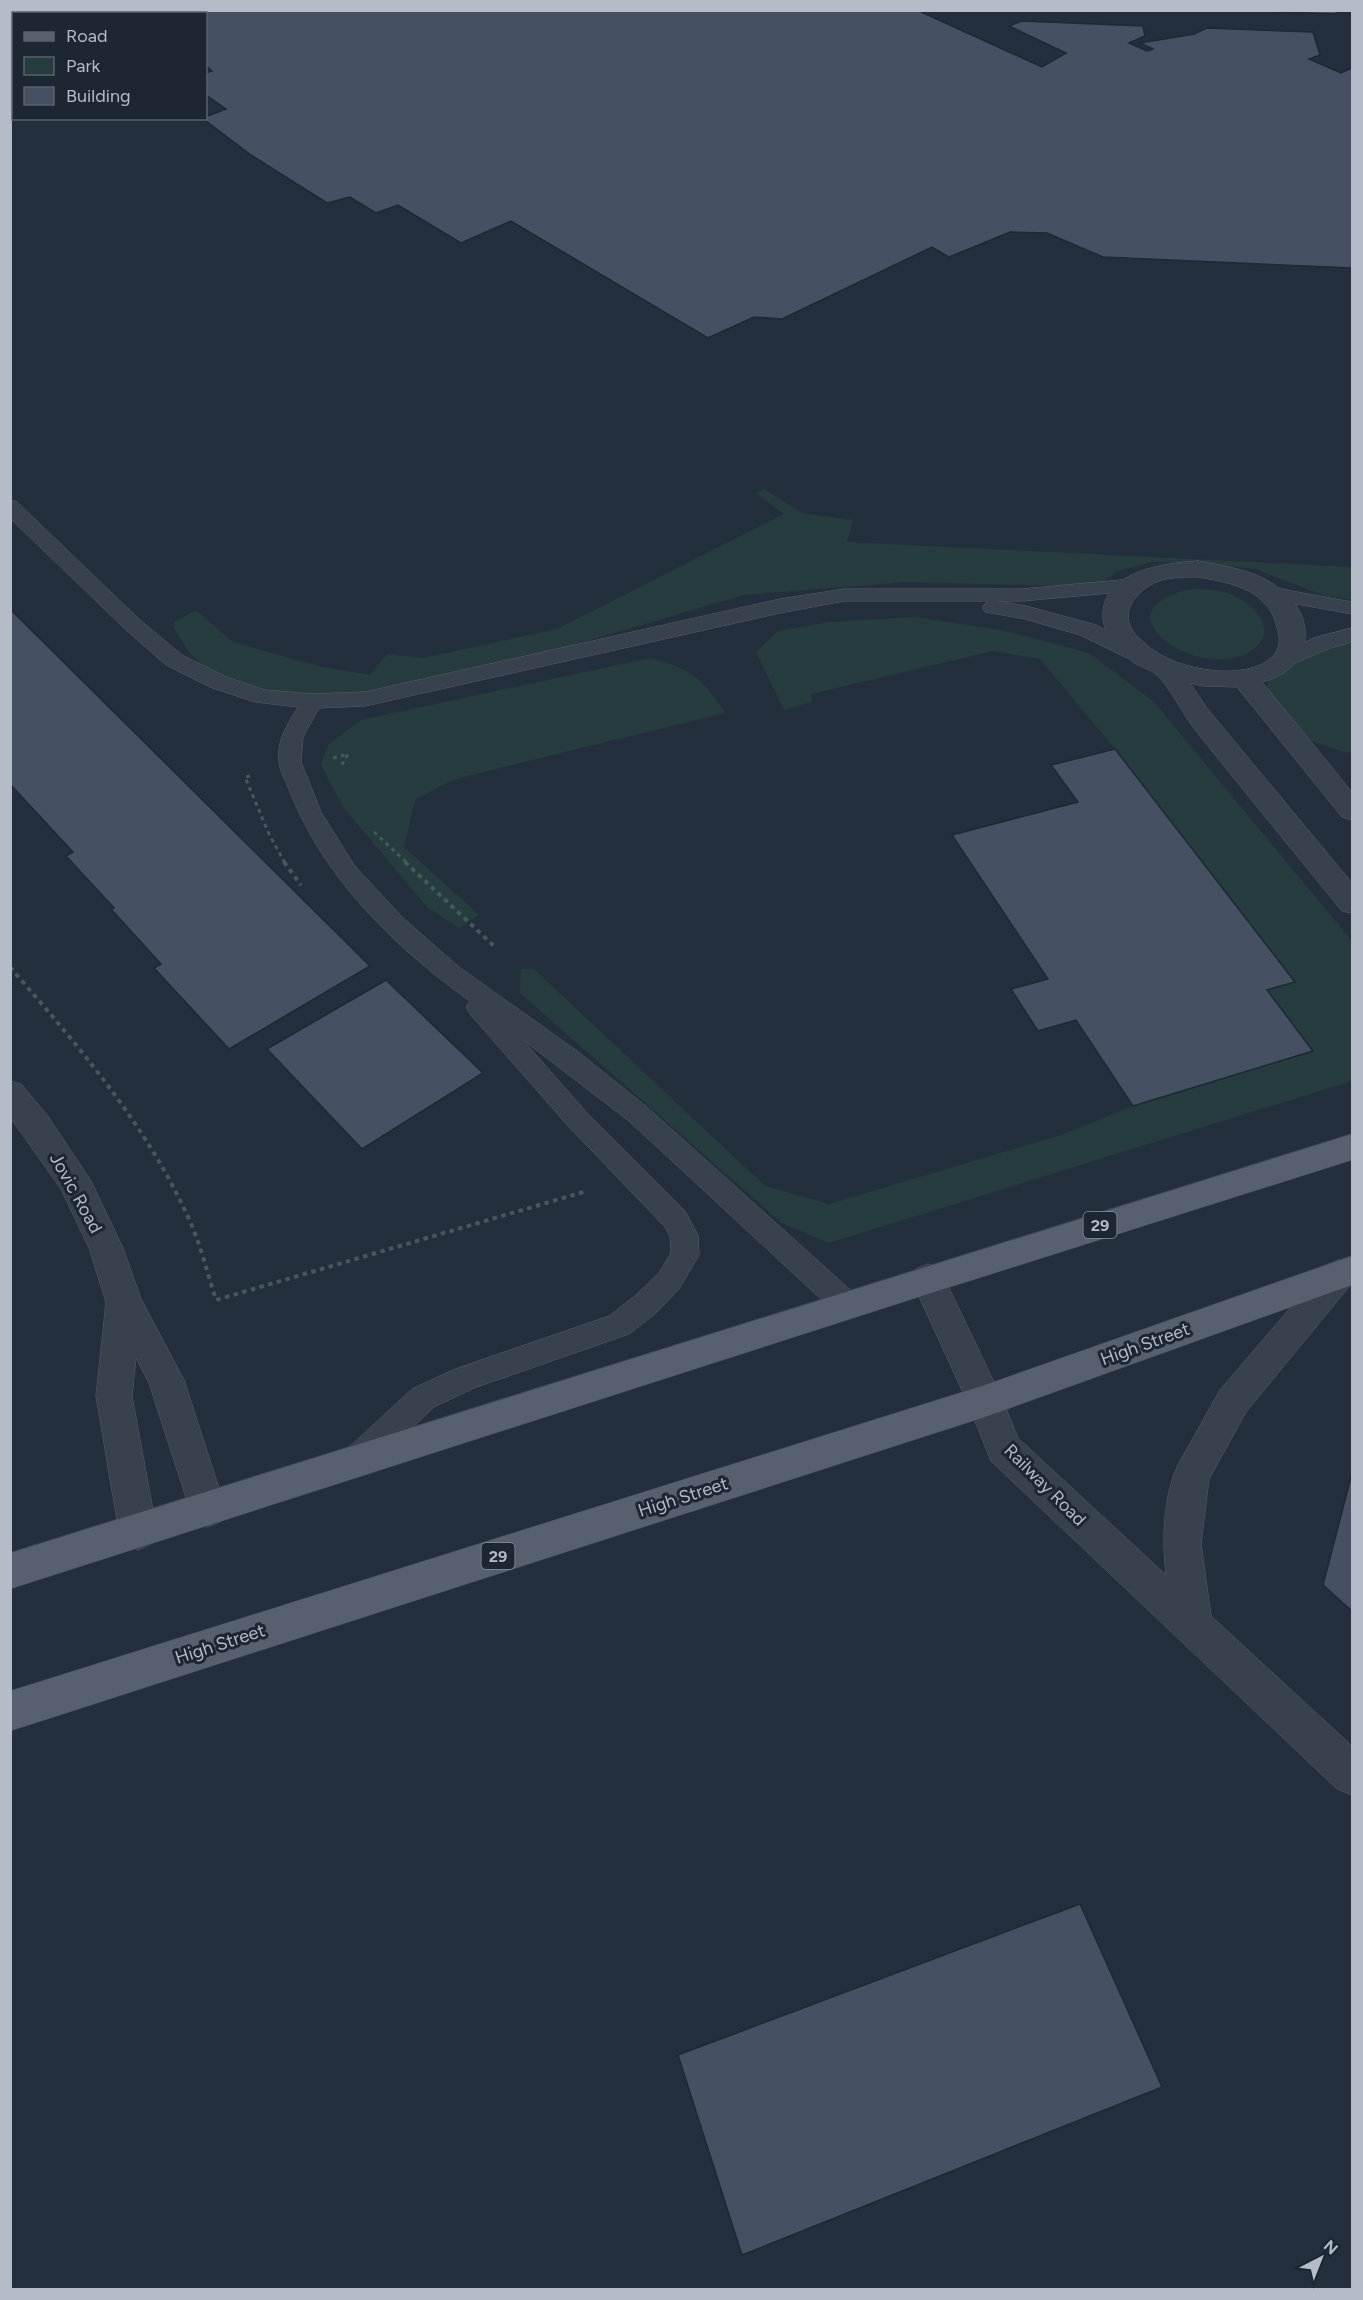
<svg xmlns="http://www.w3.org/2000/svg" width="1363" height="2300" viewBox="0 0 1363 2300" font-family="Figtree,sans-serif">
<rect width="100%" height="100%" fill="#242f3e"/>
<path fill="#263c3f" d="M764,489l38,24 51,7 -6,22 505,25v33l-30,-5 -67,-26 -51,-5 -52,-2 -34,9 -21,16 -190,-5 -163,13 -301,88 -131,18 -94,-19 -29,-30 -15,-24v-6l22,-12 37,32 89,25 48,8 17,-21 36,4 134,-29 227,-115 -28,-21z
M1194,589c12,0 25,1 36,5 19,7 47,31 28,51 -25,26 -80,13 -101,-12 -23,-27 16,-41 37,-44z
M916,617l90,14 83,22 65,49 198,239v140l-523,162 -47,-20 -262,-230 1,-24h13l231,217 64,18 235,-70 69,-28 180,-55 -46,-61 28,-9 -180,-232 -75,-90 -47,-8 -182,43 1,8 -28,8 -28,-58 22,-21 51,-9z
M1352,640v113l-11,-2 -47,-16 -28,-34 3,-30 46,-22z
M650,658c41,11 52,19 75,55l-258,63 -20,7 -32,17 -11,47 75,68 -20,13 -32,-21 -84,-100 -22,-42 7,-20 33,-25z"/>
<path fill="#455162" stroke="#1f2835" stroke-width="1.5" d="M10,10h45l-10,4h-31v9l-4,1z
M123,10h794l125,57 24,-14 -57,-27 13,-5 121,5 2,10 -16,7 18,8 6,-2 -13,-6 54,-9 13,-6 106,4 7,23 -11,4 32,14 11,-5v200l-249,-11 -56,-24 -37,-1 -61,25 -17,-10 -150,72 -28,-2 -46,21 -197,-117 -50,22 -63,-38 -22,8 -26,-16 -23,6 -76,-48 -49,-37 24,-9 -20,-14v-22l6,-2 -6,-5v-52h-79z
M1230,10h113l-8,4z
M10,609l360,357 -141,83 -75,-81 7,-4 -50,-55 3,-1 -48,-52 7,-4 -63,-68z
M1115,749l180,233 -28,8 46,61 -180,55 -57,-86 -38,11 -27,-42 37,-10 -96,-144 126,-33 -27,-37z
M386,980l97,93 -121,76 -95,-100z
M1352,1473v138l-29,-26z
M1080,1904l82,183 -420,168 -64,-200z"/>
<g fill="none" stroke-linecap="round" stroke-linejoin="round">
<defs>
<path id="service" d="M10,500l7,2 122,117 43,36 44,22 39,13 47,4 53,-2 415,-93 64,-10h178l110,-10 7,1 3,5 -3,5 -7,1 -110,10h-25l29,5 70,19 58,30 3,5 -3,5 -8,2 -66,-32 -55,-16 -40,-7 -3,-5 6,-6h-144l-64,12 -415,93 -46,2 -16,29 -2,25 20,50 33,53 48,52 57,50 118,84 70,56 210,189 4,9 -4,9 -10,3 -10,-3 -208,-193 -107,-82 65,74 98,98 13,24 1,20 -20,34 -24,25 -26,20 -155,54 -40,19 -67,64 -11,4 -11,-4 -4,-10 4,-10 67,-62 43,-20 154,-53 26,-20 24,-23 12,-20 -1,-17 -5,-9 -96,-100 -99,-113 -4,-7 4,-6c-75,-53 -146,-123 -180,-209 -3,-9 -10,-20 -11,-30 -3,-21 9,-38 19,-55l-43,-5 -45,-15 -44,-22 -41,-36 -115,-111z
M1270,587l82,15v12l-89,-16 -3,-5 3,-5z
M1352,628v14l-22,6 -47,20 -8,-2 -3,-5 3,-5 39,-18z"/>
<path id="minor" d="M1198,561c28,5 60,10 82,28 40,30 31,81 -18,93l90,110v28l-10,-3 -105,-130 -35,-1 -12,-3 16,24 146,176v30l-10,-2c-49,-60 -98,-120 -146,-180 -13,-16 -26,-44 -39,-56 -7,-6 -17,-8 -24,-13 -13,-10 -29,-27 -30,-44 -3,-47 62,-55 95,-57zM1198,577c36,6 72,13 80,54 2,8 2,18 -5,25 -27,28 -103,13 -127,-12 -5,-4 -10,-8 -13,-13 -15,-22 8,-45 29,-51 11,-3 24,-3 36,-3z
M10,1081l11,3 26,31 44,66 32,67 18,51 43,81 42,130 -6,12 -13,5 -13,-5 -45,-139 -13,-25 -4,38 25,136 -6,12 -13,6 -13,-6 -6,-12 -23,-136 10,-94 -17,-54 -28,-59 -51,-72z
M1339,1260l12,5 1,18 -106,129 -37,67 -8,65 10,72 141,130v49l-15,-6 -346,-328 -24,-60 -56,-122 5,-10 12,-5 12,5 63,132 15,37 148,137c-4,-35 -3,-78 12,-110l42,-75 107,-125z"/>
<path id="primary" d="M1352,1134v26l-424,134 -918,295v-36z
M1352,1256v29l-367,132 -975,314v-40l975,-306z"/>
</defs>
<use href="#service" stroke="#565f6c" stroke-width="1"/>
<use href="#minor" stroke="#565f6c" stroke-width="1"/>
<use href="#primary" stroke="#414a57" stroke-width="1"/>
<path stroke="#44595c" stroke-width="3" stroke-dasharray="4 4" stroke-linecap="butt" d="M333,758l15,-4 -8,14
M250,776l-5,1 24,57 16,29
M374,832l33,31"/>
<path stroke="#44595c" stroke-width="4" stroke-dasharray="4.5 4.5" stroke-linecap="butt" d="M284,862l17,23
M405,862l90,85
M10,967c69,80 139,160 182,259 10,24 16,49 24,74l371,-109"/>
<use href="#service" fill="#38414e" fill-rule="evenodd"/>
<use href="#minor" fill="#38414e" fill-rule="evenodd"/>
<use href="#primary" fill="#56606e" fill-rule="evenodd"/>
</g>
<g text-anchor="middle" stroke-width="6" stroke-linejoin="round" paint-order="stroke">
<g fill="#1d2633" stroke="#878f9c" stroke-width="1.5">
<rect x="1083.5" y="1212" width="33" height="26" rx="4.5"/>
<rect x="481.5" y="1543" width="33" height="26" rx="4.5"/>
</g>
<g font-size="16" font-weight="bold" fill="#b4bcc9">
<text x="1100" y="1231">29</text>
<text x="498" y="1562">29</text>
</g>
<g font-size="18" fill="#b4bcc9" stroke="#1d2633">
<text transform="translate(76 1193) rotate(61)" y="6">Jovic Road</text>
<text transform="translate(1145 1344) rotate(-20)" y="6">High Street</text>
<text transform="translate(1045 1485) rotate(45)" y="6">Railway Road</text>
<text transform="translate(683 1497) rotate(-18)" y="6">High Street</text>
<text transform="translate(220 1644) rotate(-18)" y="6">High Street</text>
</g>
</g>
<rect width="1363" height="2300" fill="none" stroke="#b4bcc9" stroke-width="24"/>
<rect x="12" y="12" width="195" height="108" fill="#1d2633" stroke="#59626f" stroke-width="1.5"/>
<rect x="24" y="32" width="30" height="9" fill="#56606e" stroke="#59626f" stroke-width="1.5"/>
<text x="66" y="42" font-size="18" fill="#b4bcc9">Road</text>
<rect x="24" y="57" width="30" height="18" fill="#263c3f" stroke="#59626f" stroke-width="1.5"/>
<text x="66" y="72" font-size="18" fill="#b4bcc9">Park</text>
<rect x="24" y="87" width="30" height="18" fill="#455162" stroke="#59626f" stroke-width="1.5"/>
<text x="66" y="102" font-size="18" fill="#b4bcc9">Building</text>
<g transform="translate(1321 2258) rotate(42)" stroke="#1d2633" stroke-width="4.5" paint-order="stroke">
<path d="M0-4.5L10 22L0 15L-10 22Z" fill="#b4bcc9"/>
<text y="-9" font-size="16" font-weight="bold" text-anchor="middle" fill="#b4bcc9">N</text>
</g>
</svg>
